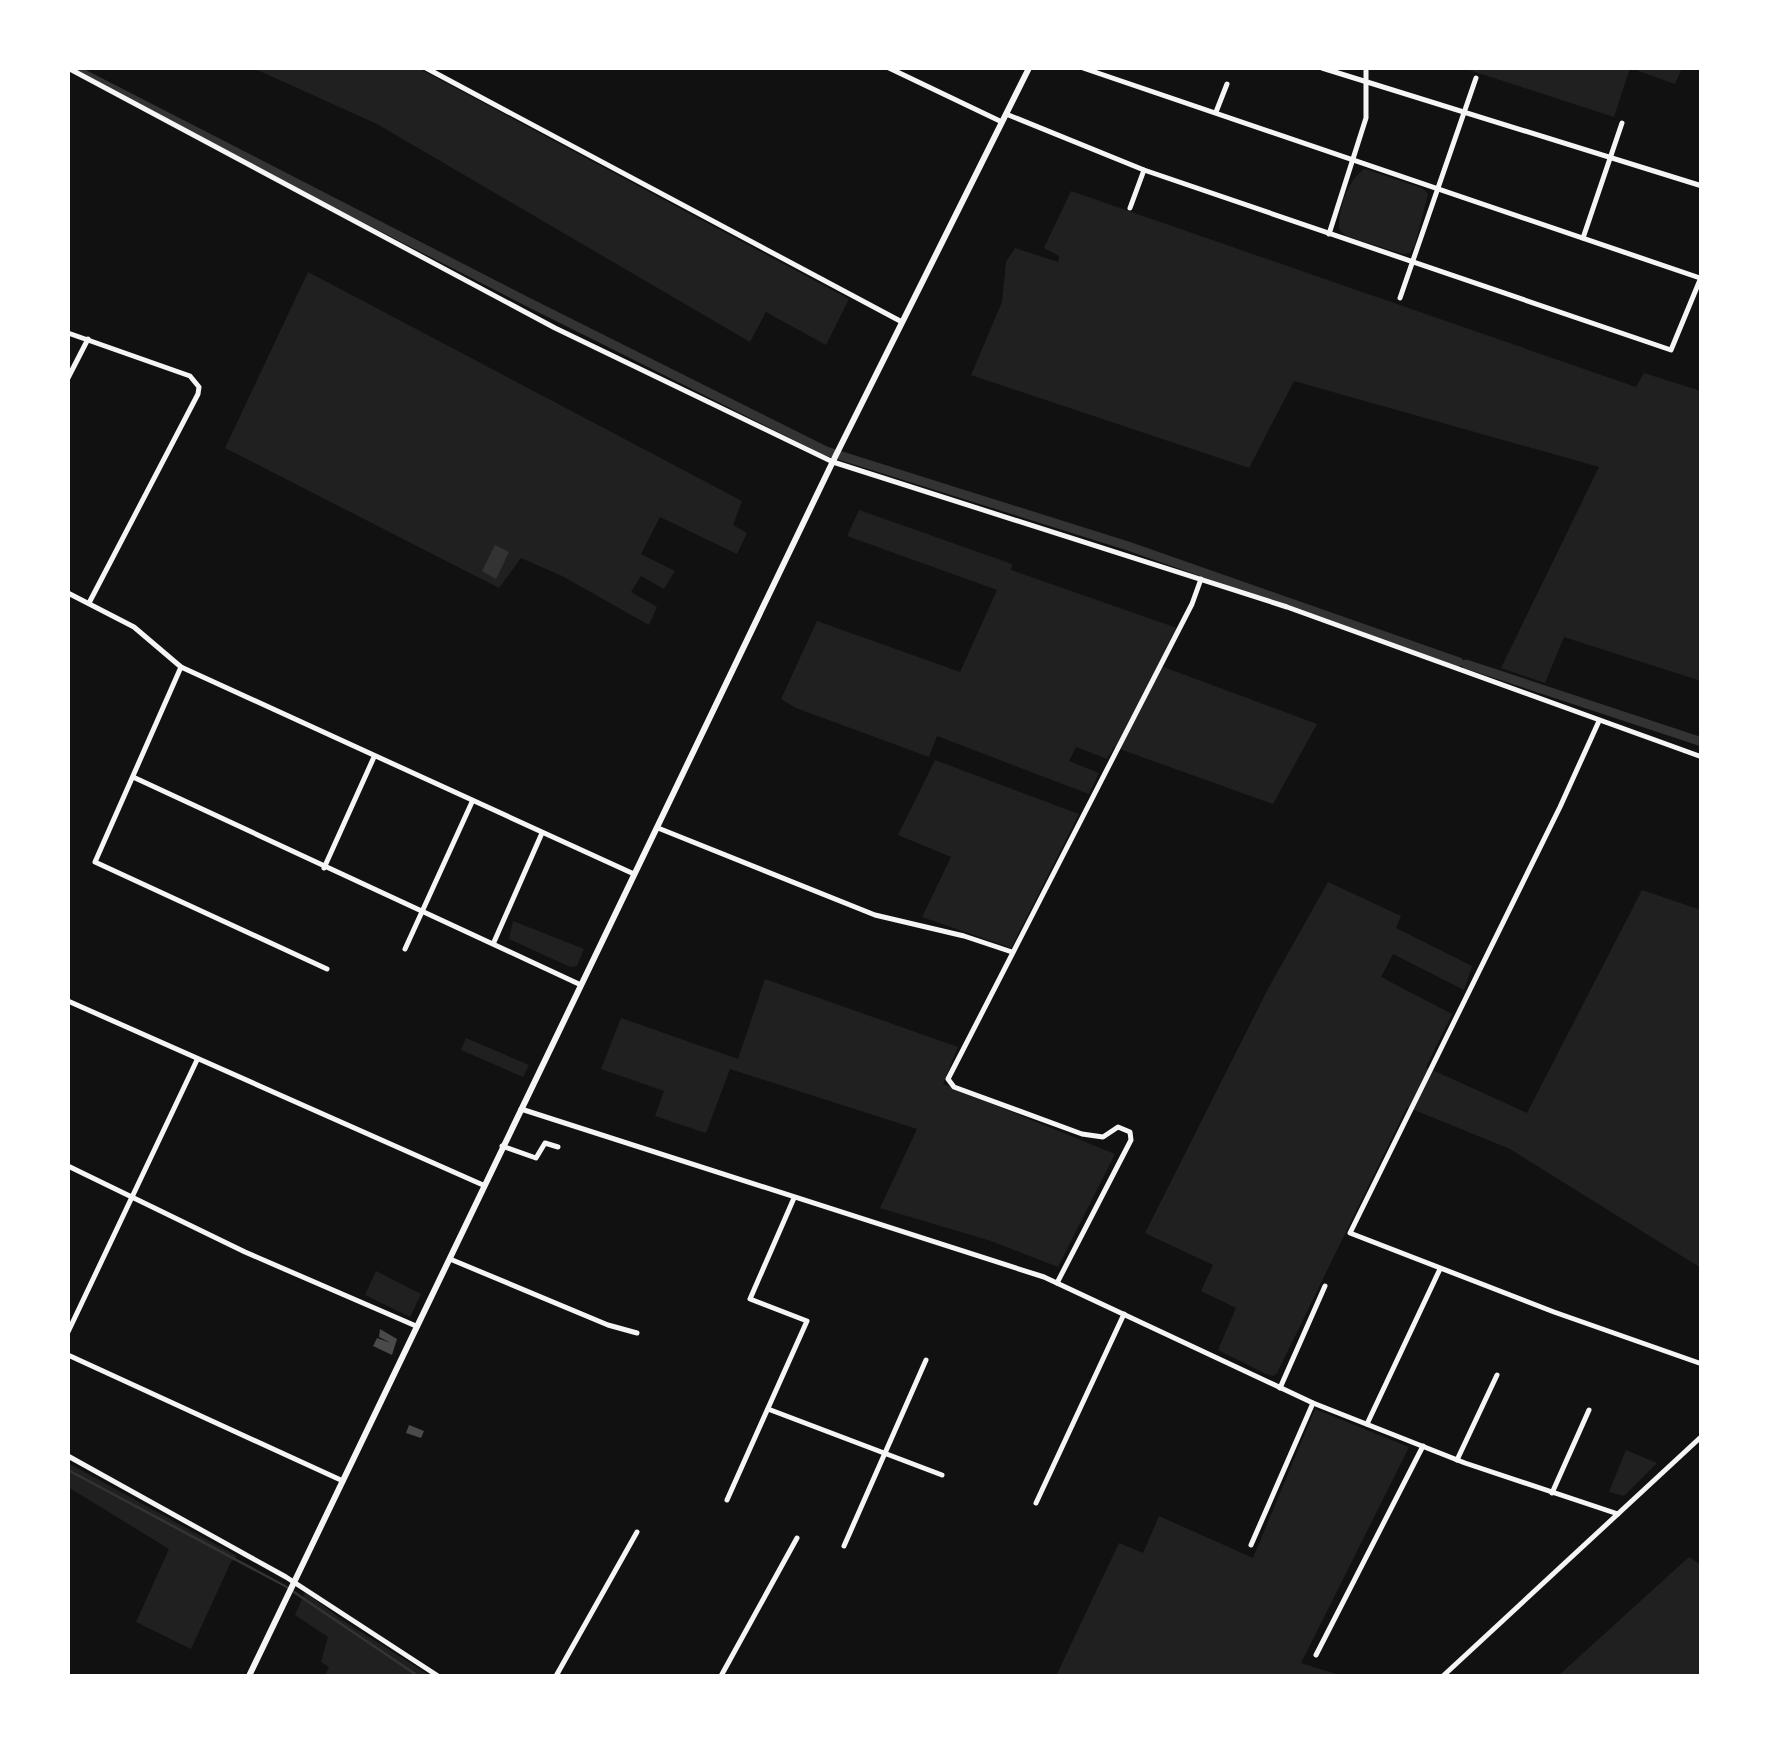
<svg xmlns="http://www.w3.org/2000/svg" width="1769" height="1744" font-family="'Work Sans',sans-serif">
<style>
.green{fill:#202020}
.water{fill:#333}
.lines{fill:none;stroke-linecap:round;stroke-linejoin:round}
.stream{stroke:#333;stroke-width:2.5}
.canal{stroke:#333;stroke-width:9}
.building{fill:#4a4a4a}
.minor{stroke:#f5f5f5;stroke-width:5}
.secondary{stroke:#f5f5f5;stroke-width:6}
</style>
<rect width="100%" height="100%" fill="#111"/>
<!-- green -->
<g class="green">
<path d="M253 68H418L849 299 826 345 766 312 750 342 377 124Z"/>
<path d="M1463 68H1682L1675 84 1630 68 1614 117Z"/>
<path d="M1365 169 1422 188 1428 194 1415 245 1410 253 1403 254 1346 236 1339 229C1338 210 1348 178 1365 169Z"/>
<path d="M1071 191 1636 387 1644 373 1701 391V681L1564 637 1545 683 1501 668 1599 467 1294 381 1249 468 971 375 1002 302 1006 262 1015 248 1058 262 1059 256 1044 248Z"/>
<path d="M308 272 742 501 733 525 747 533 737 554 660 517 641 554 675 571 664 589 641 576 631 592 657 607 649 625 562 576 521 558 499 588 225 448Z"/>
<path d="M859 510 1012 564 1011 570 1177 628 1158 665 1317 724 1273 804 1114 747 1107 759 1076 747 1069 761 1099 773 1089 794 937 736 929 757 796 708 781 699 817 621 960 672 997 590 847 536Z"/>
<path d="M935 760 1079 814 1011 948 922 917 951 857 898 835Z"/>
<path d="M1328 882 1401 916 1396 928 1472 966 1464 990 1393 954 1381 977 1452 1014 1426 1067 1527 1113 1642 890 1701 910V1268L1510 1149 1407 1107 1277 1373 1273 1376 1266 1374 1218 1350 1236 1308 1201 1291 1213 1265 1145 1233 1269 987Z"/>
<path d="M513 921 584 949 577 966 570 967 509 939Z"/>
<path d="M765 979 958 1047 943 1084 1115 1154 1058 1267 991 1241 880 1208 917 1129 730 1069 706 1133 655 1116 664 1091 601 1069 621 1018 738 1059Z"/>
<path d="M466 1038 529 1065 523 1077 461 1050Z"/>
<path d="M376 1271 421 1294 410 1317 365 1295Z"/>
<path d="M1315 1409 1409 1447 1301 1663 1342 1676H1056L1119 1543 1143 1553 1159 1516 1253 1558Z"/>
<path d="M1626 1450 1657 1463 1624 1496 1609 1492Z"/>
<path d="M68 1463 237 1556 231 1562 191 1649 136 1622 169 1549 68 1487Z"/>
<path d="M1689 1557 1701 1565V1676H1558Z"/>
<path d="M305 1592 342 1620 431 1676H325L329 1667 321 1662 328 1637 295 1615Z"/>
</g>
<!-- water -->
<path class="water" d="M495 545 509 552 496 579 482 571Z"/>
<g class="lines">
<!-- stream -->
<path class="stream" d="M68 1470 285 1586 418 1676"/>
<!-- canal -->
<g class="canal">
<path d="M74 69 526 301 826 451 1128 546 1459 662"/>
<path d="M1466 664 1702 742"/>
</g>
</g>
<!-- building -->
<g class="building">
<path d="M380 1329 397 1339 392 1355 373 1346 377 1338 391 1343 379 1337Z"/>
<path d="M409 1425 424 1431 421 1438 406 1433Z"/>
</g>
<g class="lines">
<!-- minor -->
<g class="minor">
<path d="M68 68 555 328 833 462 1287 607 1702 757"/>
<path d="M426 68 902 322"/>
<path d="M889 68 1002 122"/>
<path d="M1083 68 1700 278"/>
<path d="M1322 68 1702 186"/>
<path d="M1216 112 1227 84"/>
<path d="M1006 114 1144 170 1671 350 1702 275"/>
<path d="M1130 208 1144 170"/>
<path d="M1329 234 1366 118V68"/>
<path d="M1583 238 1622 123"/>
<path d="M1400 298 1476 78"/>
<path d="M68 333 190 376 199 387 198 394 89 603"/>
<path d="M68 378 88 339"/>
<path d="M68 593 134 627 181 667 634 874"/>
<path d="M181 667 95 862 327 969"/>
<path d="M1599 721 1560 807 1350 1233 1554 1312 1702 1364"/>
<path d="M133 777 581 985"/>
<path d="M658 828 875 915 964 936 1012 952"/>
<path d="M324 868 374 757"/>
<path d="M494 942 542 833"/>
<path d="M405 949 472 802"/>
<path d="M68 1001 483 1185"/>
<path d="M521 1109 1044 1277 1313 1403 1465 1463 1618 1514"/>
<path d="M502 1146 536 1158 545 1143 558 1147"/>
<path d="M68 1166 245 1252 416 1326"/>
<path d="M450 1259 608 1325 637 1333"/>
<path d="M1057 1283 1131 1140 1130 1132 1118 1127 1103 1137 1082 1134 954 1087 948 1079 1192 604 1201 579"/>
<path d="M68 1332 197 1060"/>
<path d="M68 1355 343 1481"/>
<path d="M1280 1388 1325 1286"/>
<path d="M768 1409 942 1475"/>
<path d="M1367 1424 1440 1269"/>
<path d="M68 1456 286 1577 438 1676"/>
<path d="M1457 1460 1497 1375"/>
<path d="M1552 1493 1589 1410"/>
<path d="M727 1500 807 1321 750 1299 794 1198"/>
<path d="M1036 1503 1124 1314"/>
<path d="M1251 1545 1313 1403"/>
<path d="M844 1546 926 1360"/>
<path d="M1316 1655 1423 1446"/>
<path d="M556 1676 637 1532"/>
<path d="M721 1676 797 1538"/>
<path d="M1443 1676 1702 1436"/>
</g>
<!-- secondary -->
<path class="secondary" d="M249 1676 836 455 1029 68"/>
</g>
<!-- border -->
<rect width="1769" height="1744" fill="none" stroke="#ffffff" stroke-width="140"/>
</svg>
